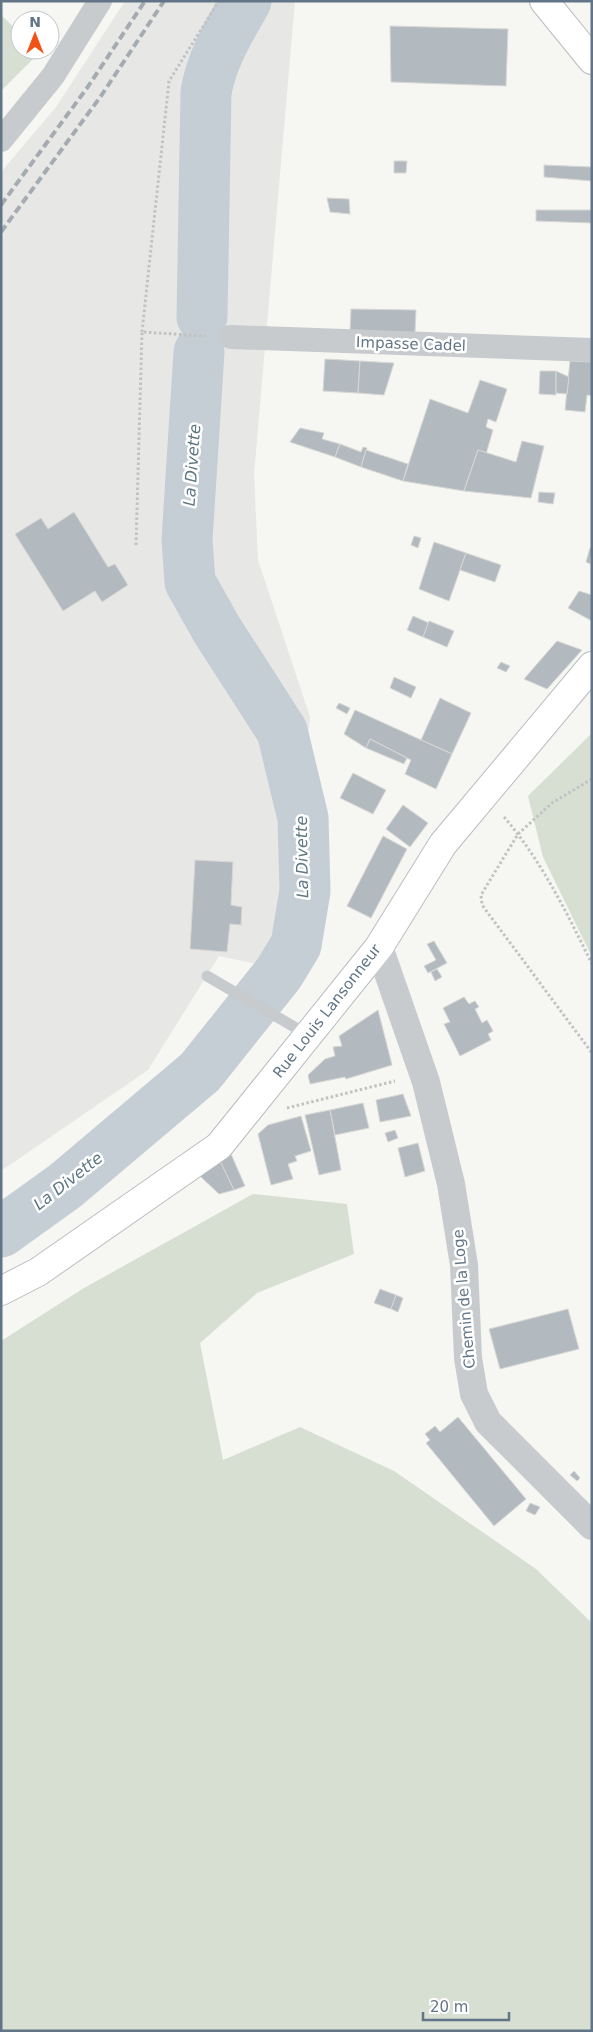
<svg xmlns="http://www.w3.org/2000/svg" width="593" height="2032" font-family="'DejaVu Sans',sans-serif">
<style>
.built{fill:#e7e8e6}
.green{fill:#d7dfd3}
.lines{fill:none;stroke-linecap:round;stroke-linejoin:round}
.river{stroke:#c5ced4;stroke-width:51}
.building{fill:#b3babf;stroke:#d7d8d5}
.secondary-casing{stroke:#b9bec3;stroke-width:30}
.path{stroke:#c0c2c4;stroke-width:3;stroke-dasharray:2.5 2.5;stroke-linecap:butt}
.service{stroke:#c8cbce;stroke-width:11}
.minor{stroke:#c8cbce;stroke-width:24}
.tertiary{stroke:#c8cbce;stroke-width:28}
.secondary{stroke:#fff;stroke-width:28}
.rail{stroke:#a5abb1;stroke-width:4;stroke-dasharray:8 4;stroke-linecap:butt}
.labels{text-anchor:middle;dominant-baseline:central;stroke-width:5;stroke-linejoin:round;paint-order:stroke}
.street-label{font-size:15px;fill:#627586;stroke:#fff}
.water-label{font-size:16px;font-style:italic;fill:#5e7783;stroke:#fff}
</style>
<rect width="100%" height="100%" fill="#f6f6f2"/>
<!-- built -->
<path class="built" d="M125 1H295L254 475 258 560 310 717 295 852 266 966 219 956 148 1070 1 1171V172L56 107Z"/>
<!-- green -->
<g class="green">
<path d="M1 15 20 33V50H38L40 52 1 91Z"/>
<path d="M592 733V957L543 857 528 796Z"/>
<path d="M253 1194 347 1204 354 1254 257 1293 200 1343 223 1460 300 1427 394 1471 536 1569 592 1623V2031H1V1341L84 1288Z"/>
</g>
<g class="lines">
<!-- river -->
<g class="river">
<path d="M202 317 206 92C212 58 229 31 246 1"/>
<path d="M1 1232 65 1186 200 1072 279 973 296 945 305 891 303 818 282 731 217 630 190 582 187 540 199 352"/>
</g>
</g>
<!-- building -->
<g class="building">
<path d="M390 26 508 29 506 86 391 82Z"/>
<path d="M394 161H407L406 173H394Z"/>
<path d="M544 165 592 167V181L544 177Z"/>
<path d="M327 198 349 199 350 214 330 212Z"/>
<path d="M536 210H592V223L536 221Z"/>
<path d="M351 309 416 310 415 333 350 331Z"/>
<path d="M325 359 360 361 358 393 323 391Z"/>
<path d="M360 361 394 363 384 395 358 393Z"/>
<path d="M570 361 592 362V396L587 395 585 412 565 410Z"/>
<path d="M540 371H556V395L539 394Z"/>
<path d="M556 371 569 377 567 394 556 393Z"/>
<path d="M480 380 507 389 496 422 488 419 486 427 493 430 486 454 478 450 464 491 403 481 430 399 468 413Z"/>
<path d="M300 428 324 433 322 439 340 444 335 457 290 442Z"/>
<path d="M522 441 544 446 531 498 464 491 478 450 516 462Z"/>
<path d="M340 444 361 452 363 447 367 448 361 467 335 457Z"/>
<path d="M366 450 408 464 403 481 361 467Z"/>
<path d="M539 492 555 493 553 504 538 502Z"/>
<path d="M74 512 108 567 115 564 128 585 102 602 95 591 63 611 15 534 41 518 48 529Z"/>
<path d="M414 536 421 538 418 548 411 545Z"/>
<path d="M434 542 466 553 449 601 419 589Z"/>
<path d="M590 548 592 549 590 564 586 562Z"/>
<path d="M466 553 501 565 495 582 460 570Z"/>
<path d="M579 591 592 595V621L568 608Z"/>
<path d="M413 616 429 623 423 637 407 630Z"/>
<path d="M429 621 454 631 447 647 423 637Z"/>
<path d="M557 641 582 650 547 689 524 679Z"/>
<path d="M501 662 510 666 506 672 497 668Z"/>
<path d="M394 677 416 687 411 698 390 688Z"/>
<path d="M440 698 471 713 452 754 421 740Z"/>
<path d="M339 703 350 708 347 714 336 708Z"/>
<path d="M355 710 452 754 436 789 405 774 411 760 370 739 366 748 344 734Z"/>
<path d="M370 739 407 758 404 764 366 748Z"/>
<path d="M353 773 386 790 373 814 340 798Z"/>
<path d="M403 805 428 823 410 847 386 829Z"/>
<path d="M383 836 407 849 371 918 347 906Z"/>
<path d="M195 860 233 862 231 905 242 907 241 925 230 924 227 952 190 949Z"/>
<path d="M434 941 447 963 428 973 424 966 436 960 427 944Z"/>
<path d="M437 969 442 977 435 981 431 972Z"/>
<path d="M464 997 469 1004 475 1001 479 1007 475 1009 482 1023 487 1020 493 1031 488 1034 491 1040 460 1056 444 1024 450 1022 443 1008Z"/>
<path d="M378 1010 392 1065 346 1079 345 1077 310 1084 308 1075 325 1059 335 1056 333 1047 342 1046 339 1036Z"/>
<path d="M403 1094 411 1116 380 1122 376 1100Z"/>
<path d="M363 1103 369 1128 335 1135 330 1110Z"/>
<path d="M330 1110 341 1170 319 1175 305 1115Z"/>
<path d="M301 1116 311 1151 295 1156 297 1161 288 1164 293 1179 271 1185 258 1134 268 1125Z"/>
<path d="M395 1130 398 1138 388 1142 385 1133Z"/>
<path d="M418 1143 425 1171 405 1177 398 1148Z"/>
<path d="M231 1154 245 1186 234 1190 220 1161Z"/>
<path d="M220 1161 234 1190 219 1194 200 1176Z"/>
<path d="M380 1289 396 1295 391 1309 374 1303Z"/>
<path d="M396 1295 403 1298 398 1312 391 1309Z"/>
<path d="M568 1309 579 1349 500 1369 489 1329Z"/>
<path d="M458 1417 526 1499 494 1526 426 1443 430 1440 425 1434 435 1426 440 1432Z"/>
<path d="M574 1471 580 1478 577 1481 570 1475Z"/>
<path d="M530 1503 540 1507 535 1515 526 1511Z"/>
</g>
<g class="lines">
<!-- secondary casing -->
<g class="secondary-casing">
<g id="secondary">
<path d="M544 1 592 60"/>
<path d="M1 1291 38 1272 219 1146 379 947 443 844 592 666"/>
</g>
</g>
<!-- path -->
<g class="path">
<path d="M142 332 169 81 219 1"/>
<path d="M136 545 142 332 205 336"/>
<path d="M592 779 552 803 518 834 481 895 482 905 592 1053"/>
<path d="M504 817C541 860 567 913 592 964"/>
<path d="M287 1108 395 1081"/>
</g>
<!-- service -->
<path class="service" d="M207 976 308 1035"/>
<!-- minor -->
<g class="minor">
<path d="M1 140 53 76 100 1"/>
<path d="M231 337 592 350"/>
</g>
<!-- tertiary -->
<path class="tertiary" d="M379 947 426 1082 451 1184 464 1265 468 1358 474 1394 488 1422 592 1526"/>
<!-- secondary -->
<use href="#secondary" class="secondary"/>
<!-- rail -->
<g class="rail">
<path d="M1 205 87 88 145 1"/>
<path d="M1 232 101 96 164 1"/>
</g>
</g>
<g class="labels">
<!-- street labels -->
<g class="street-label">
<text transform="translate(411 344) rotate(2)">Impasse Cadel</text>
<text transform="translate(327 1011) rotate(-52)">Rue Louis Lansonneur</text>
<text transform="translate(464 1299) rotate(-95)">Chemin de la Loge</text>
</g>
<!-- water labels -->
<g class="water-label">
<text transform="translate(192 465) rotate(-86)">La Divette</text>
<text transform="translate(302 857) rotate(-91)">La Divette</text>
<text transform="translate(68 1181) rotate(-38)">La Divette</text>
</g>
</g>
<!-- border -->
<rect width="593" height="2032" fill="none" stroke="#627586" stroke-width="5"/>
<!-- north arrow -->
<g transform="translate(35 35)"><circle r="24" fill="#ffffff" stroke="#c0c8cf"/>
<path d="M0-4L9 19L0 12L-9 19Z" fill="#f35216"/>
<text y="-8" font-size="14" font-weight="bold" text-anchor="middle" fill="#627586">N</text>
</g>
<!-- scale -->
<path d="M423 2012v8h86v-8" fill="none" stroke="#627586" stroke-width="2.5"/>
<text x="430" y="2012" font-size="15" fill="#627586" stroke="#ffffff" stroke-width="4" paint-order="stroke">20 m</text>
</svg>
